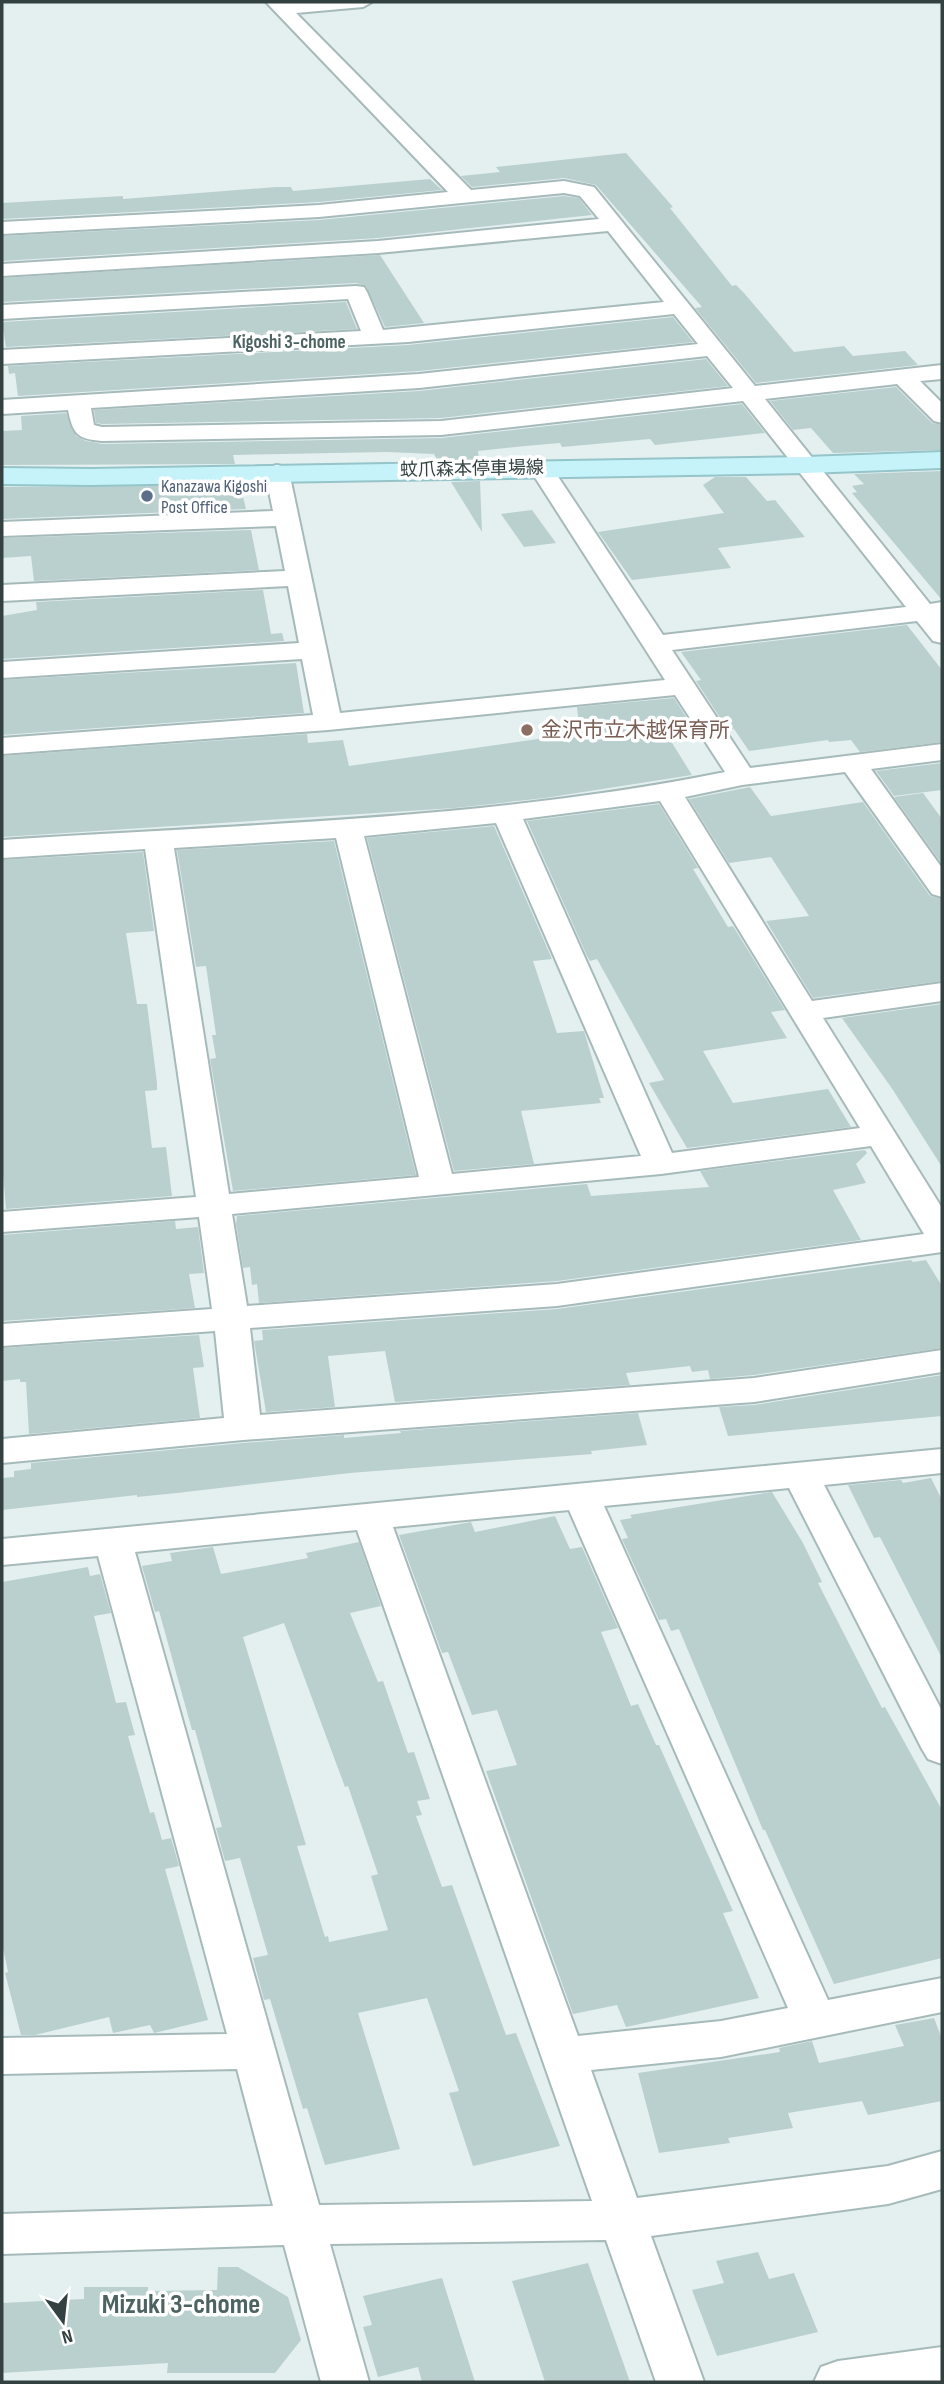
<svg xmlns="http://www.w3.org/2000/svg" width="944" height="2384" font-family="'Sofia Sans Condensed','Noto Sans JP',sans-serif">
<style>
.building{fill:#bad0cf;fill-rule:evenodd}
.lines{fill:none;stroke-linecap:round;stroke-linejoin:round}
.minor-casing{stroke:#a7baba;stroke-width:4}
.secondary-casing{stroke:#95c4c9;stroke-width:4}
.minor{fill:#fff;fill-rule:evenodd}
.secondary{fill:#c5f3f9;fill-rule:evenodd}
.service-dot{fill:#5c6f8a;stroke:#fff;stroke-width:2.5}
.education-dot{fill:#8d6e63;stroke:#fff;stroke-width:2.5}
.labels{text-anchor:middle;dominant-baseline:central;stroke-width:7;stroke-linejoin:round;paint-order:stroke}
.far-street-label{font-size:18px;fill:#344141;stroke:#fff}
.far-service-label{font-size:18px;fill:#4e5e75;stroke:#fff;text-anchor:start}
.far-neighbourhood-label{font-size:19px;font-weight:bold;fill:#4c6362;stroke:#fff}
.education-label{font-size:21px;fill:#785e54;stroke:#fff;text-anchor:start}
.near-neighbourhood-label{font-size:28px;font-weight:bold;fill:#4c6362;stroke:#fff}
</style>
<rect width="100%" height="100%" fill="#e4eff0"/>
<!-- building -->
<g class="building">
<path d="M626 153 673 207 670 208 732 286 736 285 744 293 794 352 844 346 853 356 905 351 918 365 756 383 695 308 702 307 596 185 564 178 472 187 461 176 500 172 496 167Z"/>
<path d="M430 179 442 190 319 202 2 219V203L123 196V199L276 187H291L293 191Z"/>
<path d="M564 196 579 198 592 215 378 238 2 261V236L319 220Z"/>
<path d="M380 255 424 323 385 327 366 286 356 283 2 302V278Z"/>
<path d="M346 302 357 329 6 347 2 322Z"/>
<path d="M673 317 693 342 419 371 18 396 15 373 9 374 8 366 408 345Z"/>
<path d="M706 359 728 386 441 418 102 424 96 423 94 410 419 391Z"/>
<path d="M896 387 932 423 942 425V450L833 453 811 428 793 430 770 401Z"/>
<path d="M742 404 765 433 655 445 650 439 562 447 560 443 525 446 478 451 479 460 438 461 434 454 387 452 233 455 235 464 2 465V431L22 430 21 416 66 413 76 436 86 441 102 444 441 438Z"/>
<path d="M942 471V600L852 493 857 492 852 486 864 484 854 474Z"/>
<path d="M715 477H746L767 501 775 500 805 537 718 548 731 568 632 580 598 532 724 513 703 485Z"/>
<path d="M480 481 482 532 451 482Z"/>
<path d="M240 485 246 509 2 519V487Z"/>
<path d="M532 510 556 543 524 547 501 514Z"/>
<path d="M251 530 259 570 34 581 31 556 2 558V538Z"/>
<path d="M263 590 271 634 282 633 284 641 2 659V616L37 610 36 602Z"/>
<path d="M907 625 942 670V742L860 752 851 740 829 742 828 740 749 751 734 729 728 730 696 681 701 680 681 652Z"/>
<path d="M296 663 304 713 2 735V680Z"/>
<path d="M674 698 697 734 669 738 692 775 545 798 455 808 2 837V756L307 734 308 743 343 740 349 766 580 733 577 707Z"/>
<path d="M942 763V790L894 796 876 771Z"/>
<path d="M750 787 771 816 863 802 930 896 942 899V981L813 998 766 921 809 916 771 857 729 863 689 799Z"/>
<path d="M923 793 942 819V864L894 797Z"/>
<path d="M659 804 698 868 693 869 728 927 733 926 785 1010 771 1012 787 1038 703 1051 733 1103 828 1089 851 1127 687 1148 649 1083 664 1080 597 959 590 961 587 956 527 821Z"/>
<path d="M494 826 552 959 533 961 557 1033 584 1031 604 1098H599L601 1103 521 1111 534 1164 454 1171 367 838Z"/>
<path d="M334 841 416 1175 233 1191 210 1059 216 1058 212 1035H216L206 966 196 967 177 850Z"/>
<path d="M143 852 154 931 126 933 137 1004H147L157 1083V1090L145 1091 152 1148 166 1147 172 1196 6 1209 2 1160V860Z"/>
<path d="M942 1004V1167L893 1090 842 1018Z"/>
<path d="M865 1150 867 1153 856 1164 866 1183 833 1190 861 1240 557 1281 259 1303 257 1284 252 1285 250 1267 243 1268 236 1224 237 1216 587 1184 591 1196 709 1187 700 1171Z"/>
<path d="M175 1221 176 1229 198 1227 204 1273 189 1274 195 1308 2 1321V1235Z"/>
<path d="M911 1260 913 1262 926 1260 942 1286V1348L754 1375 710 1379 708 1370 692 1372 690 1366 626 1373 630 1385 395 1402 385 1351 328 1356 335 1407 266 1412 254 1341 263 1340 262 1330 557 1309Z"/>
<path d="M199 1335 204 1367 193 1368 200 1418 29 1434 26 1382H20V1379L2 1381V1348Z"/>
<path d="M942 1375V1416L728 1436 719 1407 754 1405Z"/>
<path d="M638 1413 647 1445 591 1451 592 1454 350 1473 177 1493 137 1497V1495L2 1510V1478L14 1477V1471L31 1469V1463L243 1443 344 1435V1438L401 1433 400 1431Z"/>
<path d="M931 1478 942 1500V1658L880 1537 874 1538 848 1485 901 1480 903 1483Z"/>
<path d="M772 1492 803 1543 822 1582 818 1583 882 1708 885 1707 942 1810V1958L834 1984 765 1830H763L679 1629 671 1631 666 1619 659 1620 622 1539 628 1538 620 1520 632 1518 630 1515Z"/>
<path d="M555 1516 570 1549 582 1547 618 1628 601 1632 631 1706 638 1704 656 1745H659L733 1911 723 1913 759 1998 626 2027 617 2005 573 2014 486 1771 517 1765 497 1710 472 1715 448 1652 442 1653 399 1535 471 1522 475 1532Z"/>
<path d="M359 1542 381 1606 350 1613 378 1682 383 1681 408 1753 414 1752 430 1799 417 1801 422 1815 416 1816 442 1887 452 1885 506 2035 516 2033 560 2146 473 2166 449 2093 459 2091 427 1998 358 2013 400 2149 325 2165 307 2108 303 2109 270 1999 264 2000 253 1958 268 1955 240 1858 225 1861 216 1828 222 1827 195 1730H192L159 1611 155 1612 142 1566 172 1561 170 1553 213 1547 221 1574 308 1558 306 1553ZM284 1623 345 1787 348 1786 378 1874 371 1876 388 1930 329 1942 328 1936 325 1937 297 1846 306 1845 243 1637Z"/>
<path d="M88 1567 90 1576 100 1574 111 1613 94 1616 116 1703 126 1702 135 1735 128 1736 150 1813 154 1812 162 1840 171 1838 179 1866 165 1869 208 2020 154 2033 150 2025 113 2033 109 2017 35 2035H21L5 1973 8 1972 2 1943V1582Z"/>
<path d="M934 2018 942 2039V2101L868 2115 862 2101 788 2113 793 2128 728 2138 730 2143 659 2153 638 2073 780 2052 779 2048 812 2041 819 2063 904 2046 895 2025Z"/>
<path d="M758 2252 769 2279 794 2273 818 2332 717 2356 692 2290 724 2283 716 2261Z"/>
<path d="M588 2263 630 2382H545L512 2281Z"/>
<path d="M218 2267H238L288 2297 301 2340 275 2373H167L168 2363 2 2373V2303L84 2299V2287H148V2291L217 2290Z"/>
<path d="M442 2278 475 2382H422L418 2367 378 2377 363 2327 372 2325 363 2296Z"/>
</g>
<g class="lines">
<!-- minor casing -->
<g class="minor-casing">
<g id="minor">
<path d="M266 2H372L363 7 296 13 471 190 564 181 594 187 755 386 942 365V379L920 381 942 403V423L934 421 897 384 765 399 930 604 942 602V643L933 641 917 621 672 650 750 768 942 744V760L871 769 942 868V897L932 894 845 772 742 785 685 797 812 1001 942 983V1001L823 1018 942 1208V1252L557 1306 250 1328 260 1415 754 1378 942 1350V1372L754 1402 243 1440 2 1463V1439L224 1418 215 1331 2 1346V1324L212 1309 199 1217 2 1232V1212L196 1197 145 849 2 858V840C243 824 487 820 725 772L675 695 328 730 2 754V738L313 715 302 659 2 678V662L299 643 288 586 2 601V585L285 571 276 526 2 536V522L273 511 265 472 269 467 277 465 285 467 289 472 340 713 665 680 529 468 533 463 541 461 549 463 663 635 906 607 743 401 441 435 102 441C77 439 73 434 68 410L2 414V400L419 374 698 344 674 314 408 342 2 364V350L361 331 348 299 2 319V305L356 286 364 287 367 292 383 330 664 302 608 231 378 253 2 276V264L378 241 599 219 580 196 564 193 319 217 2 234V222L319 205 448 192ZM707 356 733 388 441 421 102 427 94 425 91 408 419 388ZM660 801 860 1128 672 1153 523 819ZM496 823 641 1156 452 1174 364 836ZM336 838 419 1177 229 1194 174 848ZM871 1146 924 1234 557 1284 247 1306 232 1214 661 1174Z"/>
<path d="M942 1449V1473L824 1485 942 1711V1764L928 1759 922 1749 789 1488 604 1506 828 2000 942 1978V2012L721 2057 591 2070 637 2198 888 2166 942 2151V2189L888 2204 651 2236 704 2382H656L606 2240 330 2244 369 2382H321L284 2245 2 2254V2214L273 2206 237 2069 2 2074V2038L227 2034 98 1556 2 1565V1539ZM569 1510 788 2008 721 2021 578 2036 393 1527ZM357 1530 592 2201 319 2205 135 1552Z"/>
<path d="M942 2347V2382H814L821 2367 838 2361Z"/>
</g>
</g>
<!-- secondary casing -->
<g class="secondary-casing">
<path id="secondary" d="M942 452V468L806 473 91 485 2 484V468L91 469 806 457Z"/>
</g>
<!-- minor -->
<use href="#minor" class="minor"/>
<!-- secondary -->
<use href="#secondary" class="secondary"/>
</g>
<!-- markers -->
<circle class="service-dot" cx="147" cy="496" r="7"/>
<circle class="education-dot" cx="527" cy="730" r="7"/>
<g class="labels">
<!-- far-street labels -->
<g class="far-street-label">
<text transform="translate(472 469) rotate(-1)">蚊爪森本停車場線</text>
</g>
<!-- far-service labels -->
<g class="far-service-label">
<text x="161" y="486">Kanazawa Kigoshi<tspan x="161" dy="21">Post Office</tspan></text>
</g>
<!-- far-neighbourhood labels -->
<g class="far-neighbourhood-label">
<text x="289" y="342">Kigoshi 3-chome</text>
</g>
<!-- education labels -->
<g class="education-label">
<text x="541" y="730">金沢市立木越保育所</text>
</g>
<!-- near-neighbourhood labels -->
<g class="near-neighbourhood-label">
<text x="181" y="2304">Mizuki 3-chome</text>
</g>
</g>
<!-- border -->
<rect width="944" height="2384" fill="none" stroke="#344141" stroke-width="7"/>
<!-- north arrow -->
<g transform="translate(63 2321) rotate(165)" stroke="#ffffff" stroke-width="5" paint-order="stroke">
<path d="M0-5L12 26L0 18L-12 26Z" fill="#344141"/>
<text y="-10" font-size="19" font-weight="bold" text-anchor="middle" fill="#344141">N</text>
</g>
</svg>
